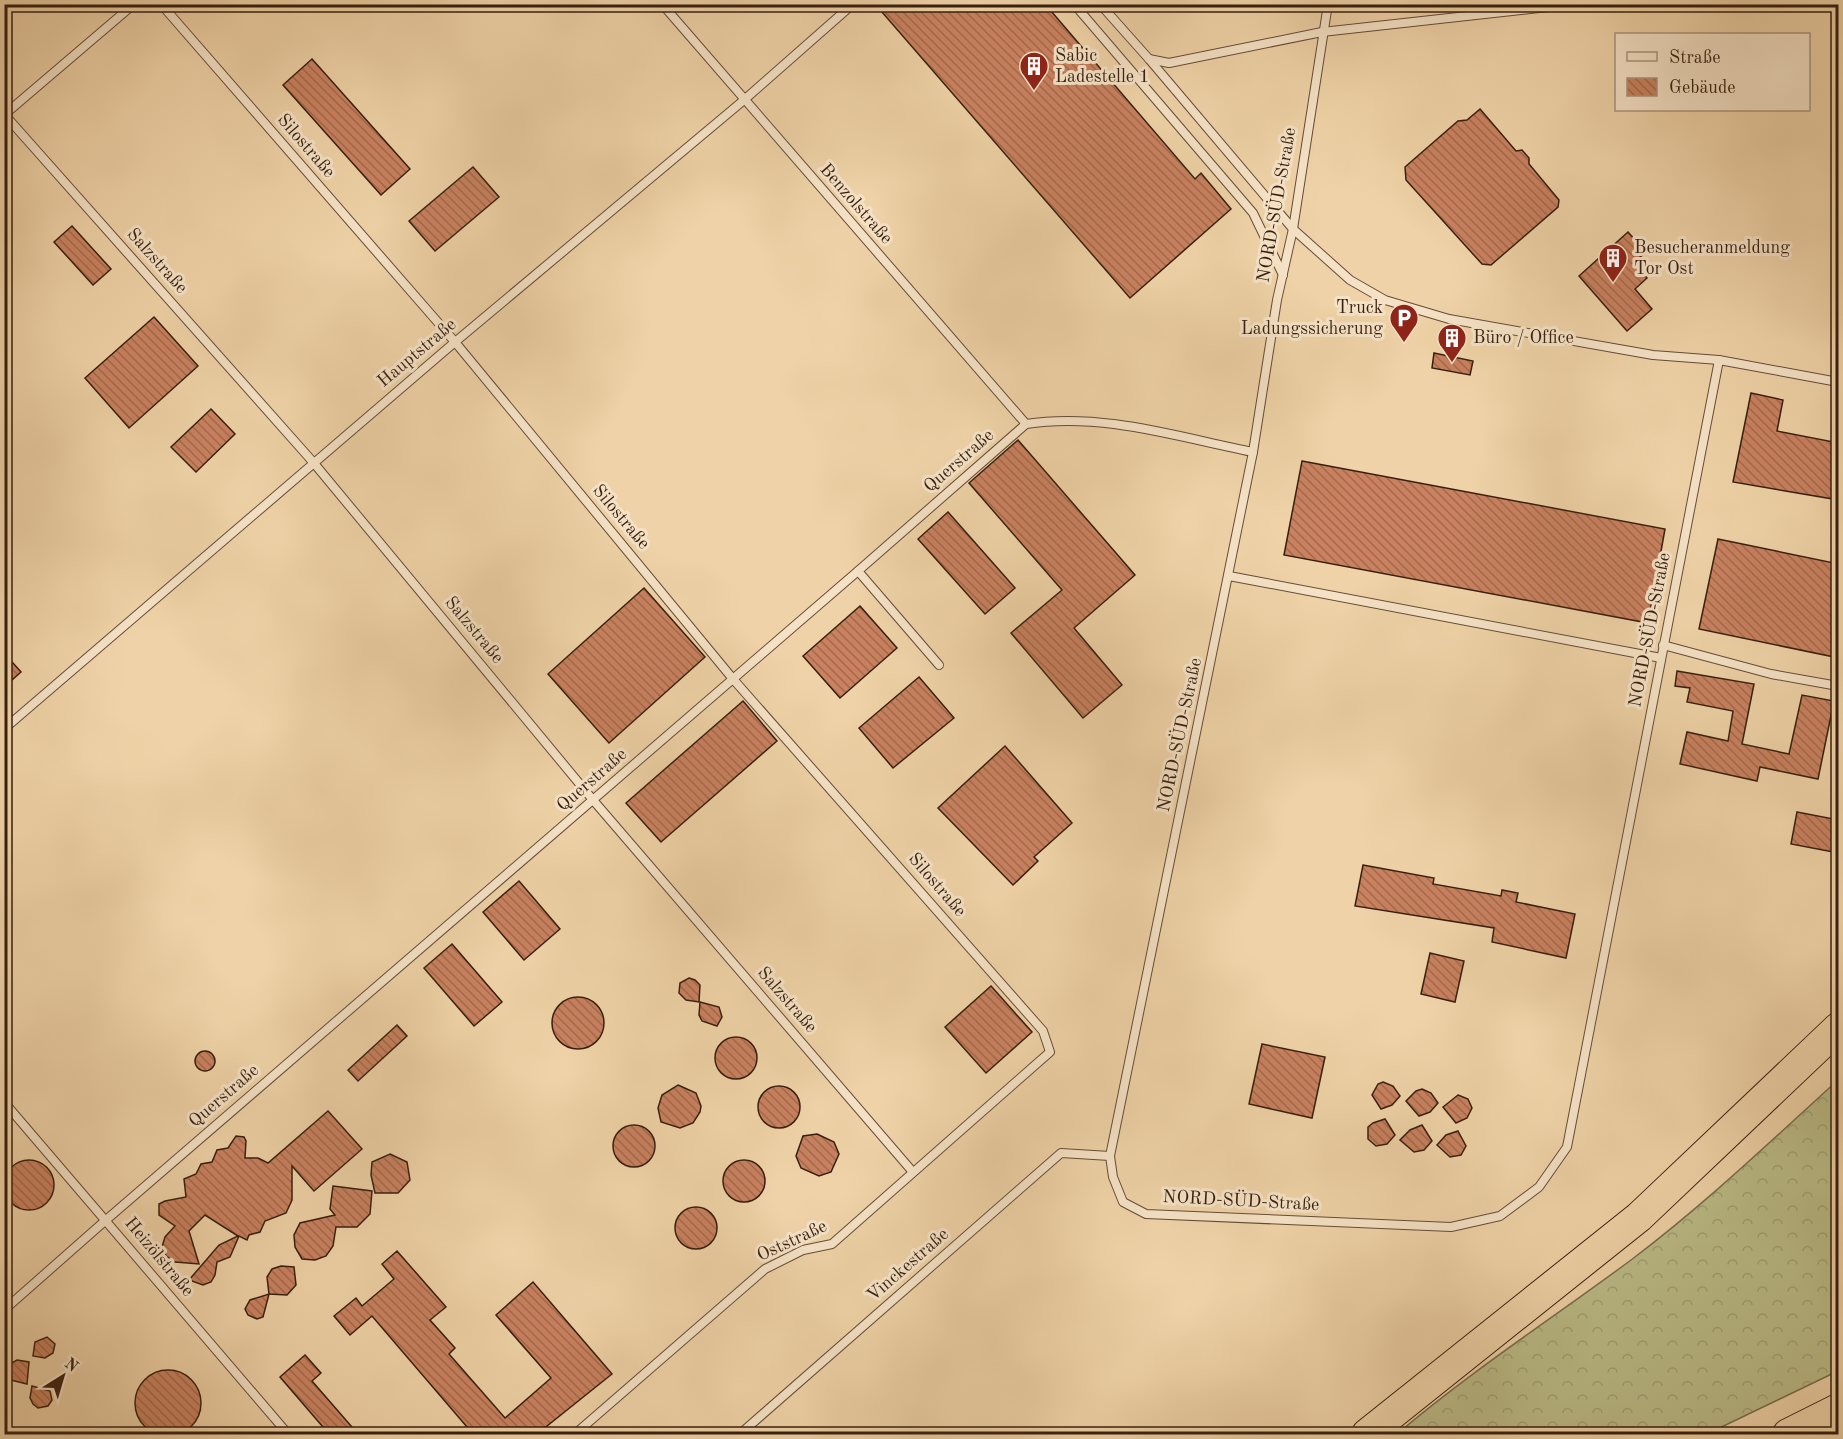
<svg xmlns="http://www.w3.org/2000/svg" width="1843" height="1439" font-family="'Old Standard TT',serif">
<style>
.forest{fill:url(#forest-crowns);stroke:#786d4c;stroke-width:1.5}
.building{fill:url(#building-back-hatch);stroke:#371f10;stroke-width:1.5}
.lines{fill:none;stroke-linecap:round;stroke-linejoin:round}
.service-casing{stroke:#654c36;stroke-width:10}
.tertiary-casing{stroke:#654c36;stroke-width:22}
.motorway-casing{stroke:#371f10;stroke-width:32}
.service{stroke:#f5e2c6;stroke-width:8}
.tertiary{stroke:#f5e2c6;stroke-width:20}
.motorway{stroke:#efd2a7;stroke-width:30}
.labels{text-anchor:middle;dominant-baseline:central;stroke-width:6;stroke-linejoin:round;paint-order:stroke}
.poi-label{font-size:18px;fill:#371f10;stroke:#f5e2c6;text-anchor:start}
.street-label{font-size:18px;fill:#371f10;stroke:#f5e2c6}
</style>
<defs>
<pattern id="forest-crowns" width="20" height="18" patternUnits="userSpaceOnUse" patternTransform="scale(1.5)"><rect width="20" height="18" fill="#babb87"/><path d="M2 6a3 3 0 1 1 6 0M12 15a3 3 0 1 1 6 0" fill="none" stroke="#a0a074"/></pattern>
<pattern id="building-back-hatch" width="6" height="6" patternUnits="userSpaceOnUse" patternTransform="scale(1.5)"><rect width="6" height="6" fill="#c9815f"/><path d="M-1 5l2 2M0 0l6 6M5-1l2 2" fill="none" stroke="#a4694d"/></pattern>
</defs>
<rect width="100%" height="100%" fill="#efd2a7"/>
<filter id="stains"><feTurbulence type="fractalNoise" baseFrequency=".00333" numOctaves="4"/><feColorMatrix values="0 0 0 0 .2 0 0 0 0 .09 0 0 0 0 .02 0 0 0 .5 -.17"/></filter>
<radialGradient id="worn" r=".72"><stop offset=".6" stop-color="#630" stop-opacity="0"/><stop offset="1" stop-color="#630" stop-opacity=".3"/></radialGradient>
<!-- forest -->
<path class="forest" d="M1838 1080V1371L1707 1434H1397C1471 1371 1553 1318 1631 1260 1704 1205 1771 1141 1838 1080Z"/>
<!-- building -->
<g class="building">
<path d="M875 4H1045L1195 179 1201 173 1231 209 1130 298Z"/>
<path d="M312 59 410 169 381 195 283 85Z"/>
<path d="M1480 109 1516 151 1522 150 1529 158V164L1559 200 1558 207 1491 265 1482 264 1406 180 1405 167 1458 121 1467 120Z"/>
<path d="M473 167 499 197 435 251 409 221Z"/>
<path d="M72 226 111 269 93 285 54 242Z"/>
<path d="M1628 232 1646 252 1633 263 1647 278 1635 289 1652 309 1627 331 1579 276Z"/>
<path d="M154 317 198 366 129 428 85 378Z"/>
<path d="M1434 353 1473 361 1470 375 1432 368Z"/>
<path d="M1751 393 1783 400 1777 431 1839 443V500L1733 482Z"/>
<path d="M211 409 235 434 196 472 171 447Z"/>
<path d="M1018 440 1135 575 1074 628 1122 685 1083 718 1011 633 1062 590 969 483Z"/>
<path d="M1302 461 1665 529 1648 623 1284 555Z"/>
<path d="M948 512 1015 588 985 614 918 539Z"/>
<path d="M1718 539 1839 564V658L1699 629Z"/>
<path d="M644 588 705 657 609 743 548 674Z"/>
<path d="M860 606 897 648 840 698 803 656Z"/>
<path d="M4 653 21 672 4 687Z"/>
<path d="M1677 671 1754 684 1742 744 1789 754 1802 695 1834 701 1818 779 1760 767 1757 781 1680 764 1687 732 1728 741 1733 711 1687 702 1690 688 1675 686Z"/>
<path d="M919 677 954 718 893 768 859 728Z"/>
<path d="M743 701 777 741 661 842 626 803Z"/>
<path d="M1005 746 1072 823 1034 857 1038 861 1013 885 938 808Z"/>
<path d="M1797 812 1839 820V853L1791 844Z"/>
<path d="M1363 865 1434 878 1433 884 1501 896 1502 890 1518 893 1516 902 1575 914 1566 958 1492 942 1494 928 1355 906Z"/>
<path d="M519 881 560 929 524 960 483 912Z"/>
<path d="M452 944 502 1002 474 1026 424 968Z"/>
<path d="M1430 953 1464 961 1455 1002 1421 994Z"/>
<path d="M689 978 695 980 700 985 699 1002 686 1000 679 993 680 983Z"/>
<path d="M991 986 1032 1032 986 1073 945 1027Z"/>
<circle cx="578" cy="1023" r="26"/>
<path d="M700 1002 719 1007 722 1017 717 1026 702 1021 699 1015Z"/>
<path d="M397 1025 407 1036 358 1081 348 1070Z"/>
<circle cx="736" cy="1058" r="21"/>
<path d="M1262 1044 1325 1057 1312 1118 1249 1104Z"/>
<circle cx="205" cy="1061" r="10"/>
<path d="M1383 1082 1393 1086 1400 1096 1392 1105 1381 1109 1372 1095 1378 1084Z"/>
<path d="M678 1085 696 1093 701 1106 700 1112 693 1123 680 1128 661 1122 658 1108 662 1095Z"/>
<circle cx="779" cy="1107" r="21"/>
<path d="M1422 1089 1431 1093 1438 1103 1430 1112 1419 1116 1406 1101 1416 1091Z"/>
<path d="M1458 1095 1468 1099 1472 1108 1467 1118 1456 1123 1443 1107Z"/>
<path d="M328 1111 362 1149 314 1191 292 1166V1200L286 1213 265 1221 260 1232 249 1235 247 1240 239 1236 230 1257 217 1262 215 1275 211 1282 203 1285 189 1280 219 1245 238 1236 205 1215 189 1231 199 1264 175 1262 166 1256 162 1247 165 1237 175 1226 159 1215V1204L165 1201 186 1197 184 1179 196 1174 201 1164 212 1162 217 1150 228 1148 236 1136 244 1137 246 1141 245 1158H258L268 1163Z"/>
<path d="M1385 1119 1395 1135 1387 1144 1376 1146 1368 1139V1127L1373 1123Z"/>
<circle cx="634" cy="1146" r="21"/>
<path d="M1422 1125 1432 1141 1424 1150 1414 1152 1400 1140 1410 1130Z"/>
<path d="M1458 1131 1466 1146 1461 1155 1450 1157 1437 1145 1446 1135Z"/>
<path d="M817 1134 834 1142 839 1154 831 1172 819 1176 801 1168 796 1156 803 1136Z"/>
<path d="M390 1154 407 1162 410 1180 398 1193H375L371 1175 372 1162Z"/>
<circle cx="744" cy="1181" r="21"/>
<circle cx="29" cy="1185" r="25"/>
<path d="M333 1186 372 1191 370 1214 357 1227H336L333 1246 326 1256 315 1260 302 1259 295 1247 294 1235 300 1223 335 1215 330 1209Z"/>
<circle cx="696" cy="1228" r="21"/>
<path d="M397 1251 446 1307 430 1320 455 1348 449 1354 505 1418 551 1378 496 1315 533 1282 612 1374 537 1434H473L372 1316 350 1335 334 1316 356 1298 362 1306 394 1279 382 1264Z"/>
<path d="M281 1266 294 1267 296 1285 287 1295 269 1294 267 1277 272 1269Z"/>
<path d="M269 1294 263 1317 257 1319 248 1315 245 1309 250 1300Z"/>
<path d="M47 1337 55 1344 53 1353 45 1358 33 1356 35 1342Z"/>
<path d="M305 1355 321 1373 312 1381 358 1434H329L280 1377Z"/>
<path d="M17 1360 29 1362 27 1384 11 1380 7 1375 8 1365Z"/>
<circle cx="168" cy="1403" r="33"/>
<path d="M32 1386 50 1391 52 1400 48 1406 38 1408 33 1404 30 1398Z"/>
</g>
<g class="lines">
<!-- service casing -->
<g class="service-casing">
<g id="service">
<path d="M161 4 455 342 733 679 1043 1031 1050 1052 832 1244 803 1250 765 1269 575 1434"/>
<path d="M662 4 1026 424"/>
<path d="M1074 4 1253 213 1283 275"/>
<path d="M1100 4 1149 59 1293 229 1350 280 1385 300 1449 319 1653 355 1719 360 1838 382"/>
<path d="M1328 4 1293 229 1277 300 1253 452 1110 1156 1113 1177 1123 1202 1146 1214 1451 1227 1500 1216 1539 1187 1567 1147 1719 360"/>
<path d="M1149 59 1169 63 1322 32 1575 4"/>
<path d="M4 114 313 462 593 800 912 1171"/>
<path d="M4 115 134 4"/>
<path d="M858 571 939 665"/>
<path d="M1229 576 1661 658"/>
<path d="M1663 645 1771 674 1838 686"/>
<path d="M4 729 455 342 744 100 853 4"/>
<path d="M4 1102 288 1434"/>
<path d="M4 1310 106 1220 858 571 1026 424C1101 412 1178 437 1253 452"/>
<path d="M740 1434 1061 1153 1110 1156"/>
</g>
</g>
<!-- tertiary casing -->
<g class="tertiary-casing">
<path id="tertiary" d="M1833 1434 1838 1427"/>
</g>
<!-- motorway casing -->
<g class="motorway-casing">
<g id="motorway">
<path d="M1367 1434 1639 1217 1838 1028"/>
<path d="M1788 1434 1838 1409"/>
</g>
</g>
<!-- service -->
<use href="#service" class="service"/>
<!-- tertiary -->
<use href="#tertiary" class="tertiary"/>
<!-- motorway -->
<use href="#motorway" class="motorway"/>
</g>
<!-- icons -->
<defs>
<g id="building-pin" transform="scale(1.5)"><path d="M0 17L-7.5 6A9.5 9.5 0 1 1 7.5 6Z" fill="#8f2418" stroke="#f5e2c6"/><path d="M-4-6H4V6H1V3H-1V6H-4ZM-2.5-4.3h1.7v1.8h-1.7ZM.8-4.3h1.7v1.8H.8ZM-2.5-1h1.7V.8h-1.7ZM.8-1h1.7V.8H.8Z" fill="#fff"/></g>
<g id="parking-pin" transform="scale(1.5)"><path d="M0 17L-7.5 6A9.5 9.5 0 1 1 7.5 6Z" fill="#8f2418" stroke="#f5e2c6"/><path d="M-3.5-5.5H1a3.5 3.5 0 0 1 0 7H-1V5.5H-3.5ZM-1-3.4V-.6H.8a1.4 1.4 0 0 0 0-2.8Z" fill="#fff"/></g>
</defs>
<g fill-rule="evenodd">
<use href="#building-pin" x="1034" y="66"/>
<use href="#building-pin" x="1613" y="258"/>
<use href="#parking-pin" x="1404" y="318"/>
<use href="#building-pin" x="1452" y="338"/>
</g>
<g class="labels">
<!-- poi labels -->
<g class="poi-label">
<text x="1055" y="56">Sabic<tspan x="1055" dy="21">Ladestelle 1</tspan></text>
<text x="1634" y="248">Besucheranmeldung<tspan x="1634" dy="21">Tor Ost</tspan></text>
<text x="1383" y="308" text-anchor="end">Truck<tspan x="1383" dy="21">Ladungssicherung</tspan></text>
<text x="1473" y="338">Büro / Office</text>
</g>
<!-- street labels -->
<g class="street-label">
<text transform="translate(306 146) rotate(49)">Silostraße</text>
<text transform="translate(856 204) rotate(49)">Benzolstraße</text>
<text transform="translate(1277 205) rotate(-80)">NORD-SÜD-Straße</text>
<text transform="translate(157 261) rotate(48)">Salzstraße</text>
<text transform="translate(417 353) rotate(-40)">Hauptstraße</text>
<text transform="translate(959 461) rotate(-41)">Querstraße</text>
<text transform="translate(621 517) rotate(50)">Silostraße</text>
<text transform="translate(474 630) rotate(50)">Salzstraße</text>
<text transform="translate(1650 630) rotate(-79)">NORD-SÜD-Straße</text>
<text transform="translate(1180 735) rotate(-78)">NORD-SÜD-Straße</text>
<text transform="translate(592 780) rotate(-41)">Querstraße</text>
<text transform="translate(937 885) rotate(49)">Silostraße</text>
<text transform="translate(787 1000) rotate(49)">Salzstraße</text>
<text transform="translate(224 1096) rotate(-41)">Querstraße</text>
<text transform="translate(1241 1201) rotate(3)">NORD-SÜD-Straße</text>
<text transform="translate(792 1241) rotate(-25)">Oststraße</text>
<text transform="translate(159 1257) rotate(50)">Heizölstraße</text>
<text transform="translate(908 1265) rotate(-41)">Vinckestraße</text>
</g>
</g>
<!-- margin -->
<rect width="1843" height="1439" fill="none" stroke="#efd2a7" stroke-width="24"/>
<rect x="6" y="6" width="1831" height="1427" fill="none" stroke="#371f10" stroke-width="3"/>
<rect x="12" y="12" width="1819" height="1415" fill="none" stroke="#371f10" stroke-width="1.5"/>
<!-- legend -->
<rect x="1615" y="33" width="195" height="78" fill="#f5e2c6" stroke="#a9947d" stroke-width="1.5"/>
<rect x="1627" y="52" width="30" height="9" fill="#f5e2c6" stroke="#a9947d" stroke-width="1.5"/>
<text x="1669" y="63" font-size="18" fill="#371f10">Straße</text>
<rect x="1627" y="78" width="30" height="18" fill="url(#building-back-hatch)" stroke="#a9947d" stroke-width="1.5"/>
<text x="1669" y="93" font-size="18" fill="#371f10">Gebäude</text>
<!-- north arrow -->
<g transform="translate(63 1376) rotate(37)" stroke="#f5e2c6" stroke-width="4.5" paint-order="stroke">
<path d="M0-4.5L10 22L0 15L-10 22Z" fill="#371f10"/>
<text y="-9" font-size="16" font-weight="bold" text-anchor="middle" fill="#371f10">N</text>
</g>
<rect width="100%" height="100%" filter="url(#stains)"/>
<rect width="100%" height="100%" fill="url(#worn)"/>
</svg>
